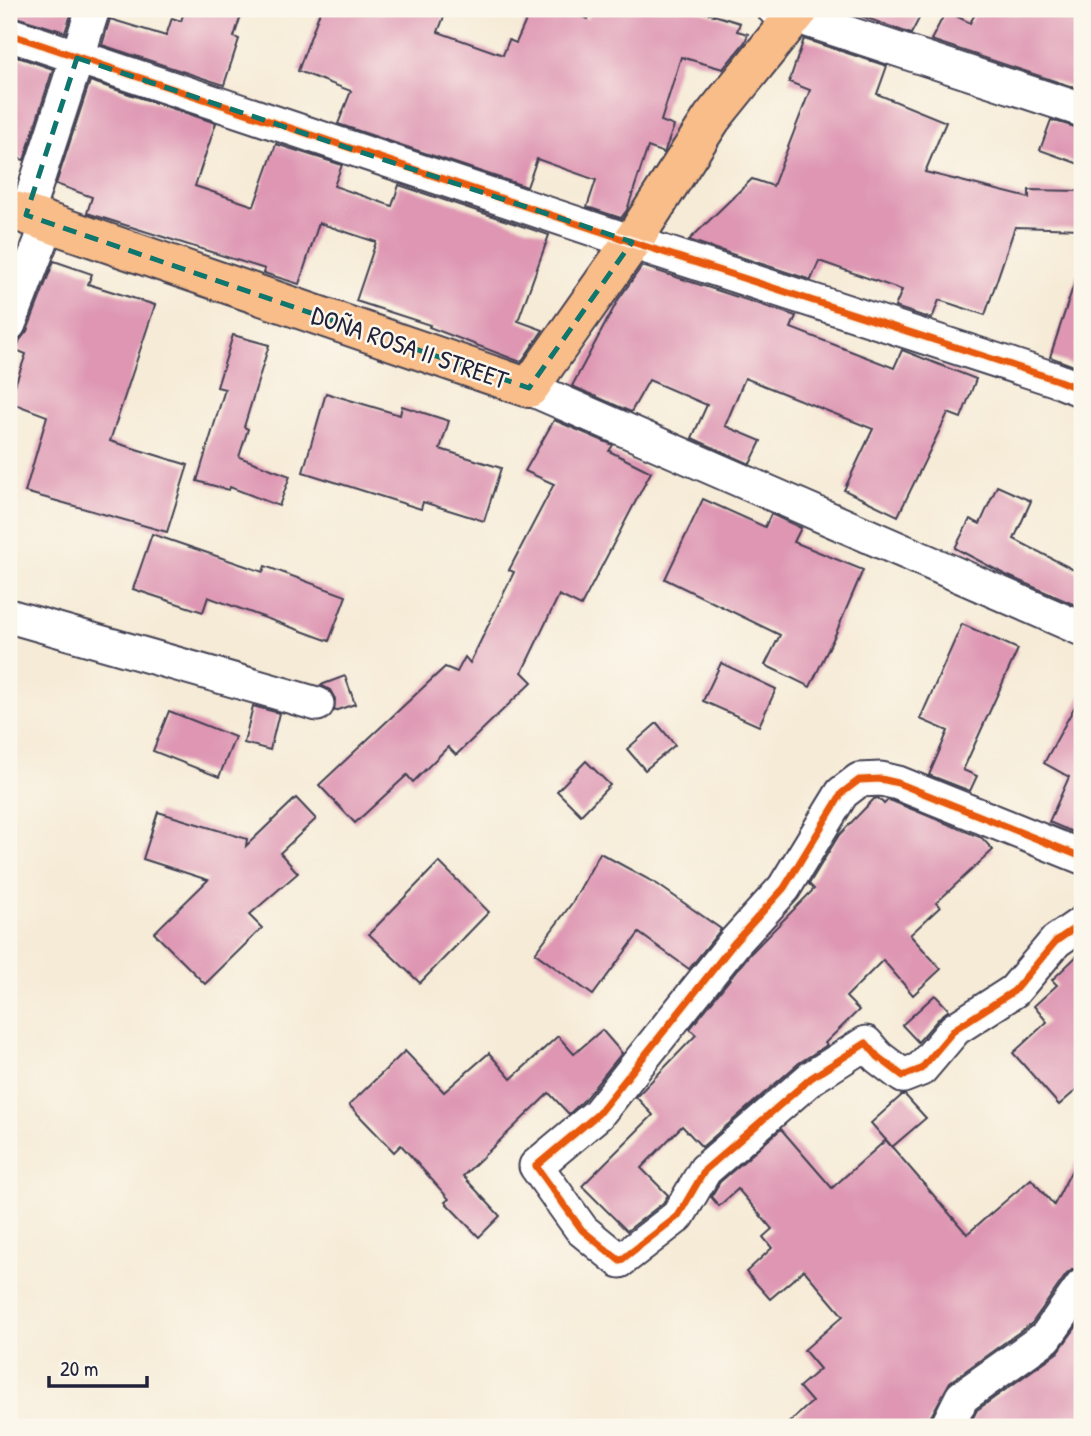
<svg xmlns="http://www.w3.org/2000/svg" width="1091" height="1436" font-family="'Patrick Hand',sans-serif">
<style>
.building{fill:#de96b2}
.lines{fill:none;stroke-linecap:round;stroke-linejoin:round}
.minor-casing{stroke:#424052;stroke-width:37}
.major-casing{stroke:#424052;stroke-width:42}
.minor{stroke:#fff;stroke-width:33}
.major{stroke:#f8bd89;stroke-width:38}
.cycleway-casing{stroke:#fbf7ec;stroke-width:11}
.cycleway{stroke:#e8590c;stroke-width:7}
.marked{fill:none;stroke:#0f766e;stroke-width:5;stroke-dasharray:14 9;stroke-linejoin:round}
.labels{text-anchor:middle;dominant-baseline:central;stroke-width:5;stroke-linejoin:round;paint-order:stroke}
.street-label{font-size:26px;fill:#22223b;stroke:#fbf7ec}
</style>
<rect width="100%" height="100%" fill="#fbf7ec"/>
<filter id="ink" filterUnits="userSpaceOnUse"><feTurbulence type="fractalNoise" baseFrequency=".0143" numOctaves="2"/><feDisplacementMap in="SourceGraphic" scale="14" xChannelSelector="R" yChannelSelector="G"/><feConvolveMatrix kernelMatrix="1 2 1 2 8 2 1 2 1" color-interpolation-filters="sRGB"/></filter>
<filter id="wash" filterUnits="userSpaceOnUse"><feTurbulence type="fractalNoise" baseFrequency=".00686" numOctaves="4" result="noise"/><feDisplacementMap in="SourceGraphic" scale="28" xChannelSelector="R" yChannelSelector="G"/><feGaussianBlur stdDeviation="1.57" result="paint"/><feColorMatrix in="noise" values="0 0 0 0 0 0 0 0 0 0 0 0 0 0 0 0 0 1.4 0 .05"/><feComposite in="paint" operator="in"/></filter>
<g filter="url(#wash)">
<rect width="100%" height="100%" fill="#f6ebd7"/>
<g id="blocks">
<!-- building -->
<g class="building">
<path d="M9 9H73L65 32 9 15Z"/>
<path d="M185 9H243L234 37 239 39 224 85 102 45 110 19 166 36 172 18 181 21Z"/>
<path d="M321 9H447L438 32 503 55 509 40 516 43 531 9H564L588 19 592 9H694L740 23 737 31 748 34 745 42 723 69 681 57 661 121 674 126 664 153 648 147 627 210 621 218 587 207 596 180 537 159 527 187 338 124 351 91 298 71Z"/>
<path d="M842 9H924L911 34Z"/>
<path d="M978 9H1082V90L931 40 946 11 970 23Z"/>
<path d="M804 39 887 66 877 94 946 122 925 172 1029 198V190L1082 191V229L1015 227 985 315 939 300 932 319 895 307 902 290 819 261 811 280 689 240 752 179 773 186 810 90 789 82Z"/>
<path d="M9 54 53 69 24 160 9 156Z"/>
<path d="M90 81 216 123 195 186 254 206 276 144 342 165 334 186 392 206 399 185 549 235 518 321 543 330 521 362 429 327 430 325 356 301 376 242 319 223 299 284 264 273 265 269 87 213 92 197 56 184Z"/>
<path d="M1051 120 1082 129V165L1040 150Z"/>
<path d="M54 261 92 274 88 284 155 305 110 441 188 465 167 532 25 492 47 416 9 402 26 354 16 350 20 340 27 331Z"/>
<path d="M642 266 796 316 791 328 894 368 902 350 976 379 961 418 948 413 898 516 844 490 873 429 745 378 725 426 761 441 750 464 692 438 707 405 649 380 631 412 572 386 618 300Z"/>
<path d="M1077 275 1082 276V369L1050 357Z"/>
<path d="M233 335 269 345 244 427 248 429 239 457 290 476 279 506 230 487 229 490 197 481 225 389 217 387Z"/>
<path d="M326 393 400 415 402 406 449 421 440 449 501 468 484 521 423 502 421 509 303 472Z"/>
<path d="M554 420 613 445 609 451 651 472 581 606 559 595 522 672 532 682 456 755 448 747 413 782 407 775 355 823 319 785 445 667 457 672 465 657 470 663 514 572 509 570 554 484 525 471Z"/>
<path d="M997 486 1031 501 1014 539 1082 574V608L1004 574 955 548 970 519 980 524Z"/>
<path d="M703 499 765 527 771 514 801 528 794 542 863 570 836 633 810 687 765 665 780 635 665 579Z"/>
<path d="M152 534 263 572 265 566 346 596 329 641 208 597 203 612 133 589Z"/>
<path d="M962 624 1018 649 963 770 977 776 970 791 929 775 948 731 920 719Z"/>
<path d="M721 663 776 689 759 726 703 701Z"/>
<path d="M345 676 355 704 334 711 335 699 330 690 321 685Z"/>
<path d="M1082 693V836L1049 822 1069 777 1044 763Z"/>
<path d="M253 706 279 713 270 750 244 743Z"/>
<path d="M169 711 235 737 219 777 153 751Z"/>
<path d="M657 723 675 745 645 770 627 749Z"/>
<path d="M586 761 610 785 581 815 557 791Z"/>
<path d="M296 798 316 819 280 853 298 873 249 915 262 928 205 984 154 933 208 880 143 859 158 812 247 839 246 846Z"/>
<path d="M878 798 884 804 888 800 892 801 982 838 993 850 936 903 940 907 910 935 941 969 913 995 883 960 846 997 859 1010 825 1043 827 1045 799 1063 702 1147 682 1126 641 1168 668 1195 663 1203 627 1231 582 1186 653 1115 636 1097 696 1035 690 1029 750 954 814 889 809 884 839 835 874 799Z"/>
<path d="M600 853 657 884 721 929 689 969 639 933 593 995 535 953 572 903Z"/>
<path d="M439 862 489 912 420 983 369 934Z"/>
<path d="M1082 951V1085L1059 1105 1013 1053 1047 1022 1034 1006 1057 985 1052 980Z"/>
<path d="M935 995 949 1010 940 1017 918 1042 902 1025Z"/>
<path d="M602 1030 622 1053 584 1100 569 1114 549 1093 463 1176 500 1216 479 1237 445 1202 449 1199 401 1145 394 1152 349 1105 405 1051 444 1092 489 1053 511 1079 558 1036 574 1054Z"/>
<path d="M902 1095H905L926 1118 892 1147 871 1123Z"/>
<path d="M781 1129 832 1188 886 1140 967 1234 1031 1179 1054 1205 1082 1150V1267L1073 1269 1066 1275 1032 1323 950 1382 930 1418 928 1427H784L812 1402 799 1387 820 1369 804 1350 843 1316 804 1270 770 1299 746 1272 772 1248 763 1237 772 1229 738 1189 719 1206 711 1197 720 1182Z"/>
<path d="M1082 1319V1427H968L977 1410 1058 1352Z"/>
</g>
</g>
</g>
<g filter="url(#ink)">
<use href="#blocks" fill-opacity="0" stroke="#424052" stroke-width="2"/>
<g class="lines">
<!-- minor casing -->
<g class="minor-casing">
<g id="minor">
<path d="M774 9 1082 110"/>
<path d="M9 34 632 242 1057 380 1082 390"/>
<path d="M26 215 93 9"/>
<path d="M9 324 48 223"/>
<path d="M529 388 1082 629"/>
<path d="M9 616 317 704"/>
<path d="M1082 857 898 783 881 779 859 780 842 793 784 888 735 942 598 1114 536 1166 582 1230 620 1261 678 1216 705 1170 811 1078 866 1043 878 1057 903 1076 921 1069 955 1029 1014 991 1056 941 1082 923"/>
<path d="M947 1427 962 1397 1046 1337 1082 1286"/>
</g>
</g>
<!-- major casing -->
<g class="major-casing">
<path id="major" d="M9 209 529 388 632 242 712 118 800 9"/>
</g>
<!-- minor -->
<use href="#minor" class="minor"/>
<!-- major -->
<use href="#major" class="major"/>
<!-- cycleway casing -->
<g class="cycleway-casing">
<g id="cycleway">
<path d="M9 34 632 242 1057 380 1082 390"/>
<path d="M1082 857 898 783 881 779 859 780 842 793 784 888 735 942 598 1114 536 1166 582 1230 620 1261 678 1216 705 1170 811 1078 866 1043 878 1057 903 1076 921 1069 955 1029 1014 991 1056 941 1082 923"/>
</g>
</g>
<!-- cycleway -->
<use href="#cycleway" class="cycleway"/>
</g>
</g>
<!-- marked area -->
<path class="marked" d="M77 58 632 242 529 388 26 215Z"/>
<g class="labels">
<!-- street labels -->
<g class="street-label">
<text transform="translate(410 347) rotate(19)">DOÑA ROSA II STREET</text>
</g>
</g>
<!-- margin -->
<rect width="1091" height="1436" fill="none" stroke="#fbf7ec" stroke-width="35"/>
<!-- scale -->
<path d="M49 1376v10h98v-10" fill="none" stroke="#22223b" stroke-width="3.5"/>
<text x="60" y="1376" font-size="21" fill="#22223b" stroke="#fbf7ec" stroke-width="5" paint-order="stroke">20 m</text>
</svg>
